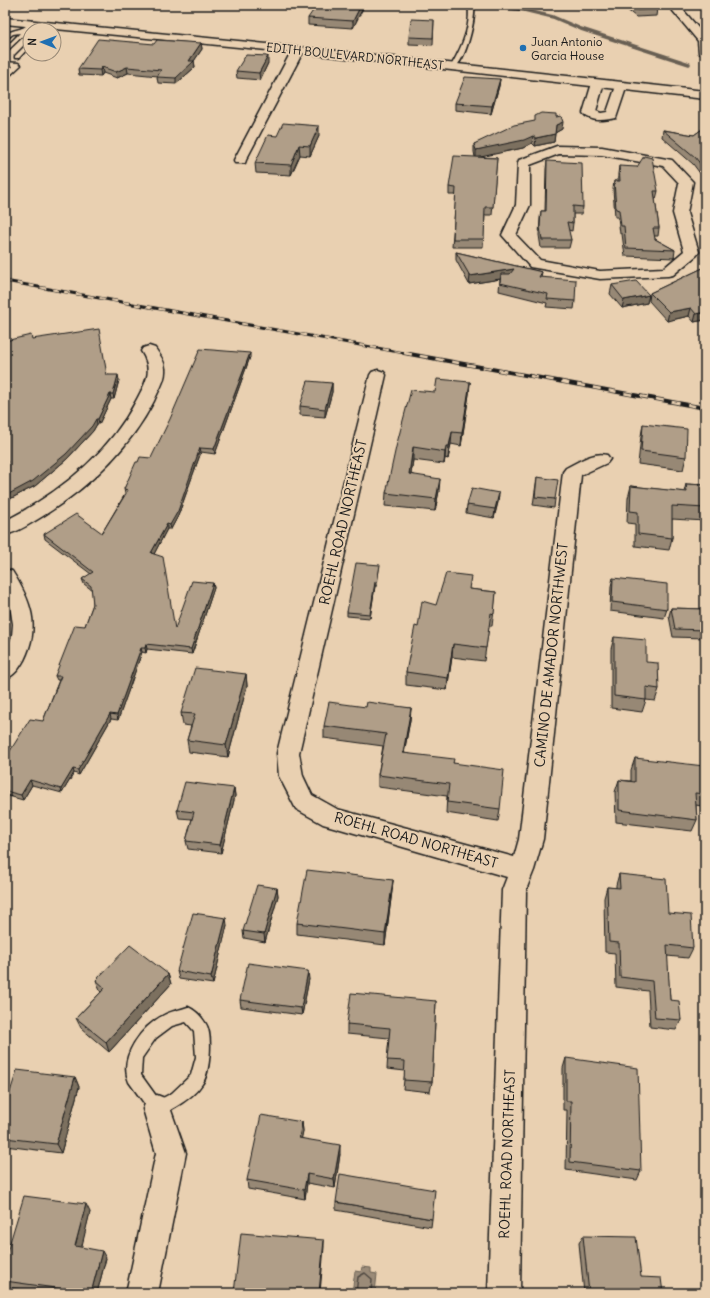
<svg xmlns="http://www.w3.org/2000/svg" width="710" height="1298" font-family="Delius,sans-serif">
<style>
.water{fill:#9b8b78;stroke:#685f53}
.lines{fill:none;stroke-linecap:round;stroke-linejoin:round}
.shore{stroke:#4f4841;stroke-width:1.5}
.stream{stroke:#685f53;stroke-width:3.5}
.service-casing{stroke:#1c1c1c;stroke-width:3}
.minor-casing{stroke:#1c1c1c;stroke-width:3}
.tertiary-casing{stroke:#1c1c1c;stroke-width:3}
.service{fill:#e9d0b1;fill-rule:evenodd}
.minor{fill:#e9d0b1;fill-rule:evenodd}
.tertiary{fill:#e9d0b1;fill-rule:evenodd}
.rail-far1-casing{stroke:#1c1c1c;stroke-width:3}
.rail-casing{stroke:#1c1c1c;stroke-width:4}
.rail-far1{stroke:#e9d0b1;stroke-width:2;stroke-dasharray:6;stroke-linecap:butt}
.rail{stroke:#e9d0b1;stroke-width:2.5;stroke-dasharray:8;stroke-linecap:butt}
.wall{fill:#978875;stroke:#1c1c1c}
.shaded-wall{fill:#7b6f5f;stroke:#1c1c1c}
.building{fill:#b09e88;stroke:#1c1c1c}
.poi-dot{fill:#1f6fb2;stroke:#e9d0b1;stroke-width:1.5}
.labels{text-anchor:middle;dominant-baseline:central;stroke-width:4;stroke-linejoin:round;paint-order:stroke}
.far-poi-label{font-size:12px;fill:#1c1c1c;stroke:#e9d0b1;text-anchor:start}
.far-street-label{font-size:12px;fill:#1c1c1c;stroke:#e9d0b1}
.street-label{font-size:14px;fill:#1c1c1c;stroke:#e9d0b1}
</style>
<rect width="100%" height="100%" fill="#e9d0b1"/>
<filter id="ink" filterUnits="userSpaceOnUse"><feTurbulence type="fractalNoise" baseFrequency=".025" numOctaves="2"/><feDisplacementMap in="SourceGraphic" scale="8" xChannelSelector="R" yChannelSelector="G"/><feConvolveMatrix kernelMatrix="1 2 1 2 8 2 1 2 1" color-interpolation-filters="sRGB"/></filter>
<g filter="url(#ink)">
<!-- water -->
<path class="water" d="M362 1267 371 1268V1273L377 1274 375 1293H352L355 1271 361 1272Z"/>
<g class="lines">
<!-- shore -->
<path class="shore" d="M356 1293 358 1277 365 1273 372 1279 371 1293"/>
<!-- stream -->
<path class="stream" d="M490 5 524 10 553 17 581 29 689 64"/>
<!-- service casing -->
<g class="service-casing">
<g id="service">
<path d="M468 5H474C476 18 466 61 454 68L451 66C461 49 472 25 468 5Z"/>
<path d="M30 23 35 24 5 53V48L20 33 13 34 5 40V35C14 28 20 32 30 23Z"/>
<path d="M48 23 51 25 46 30H40Z"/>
<path d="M30 41V46L19 58H15V56Z"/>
<path d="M5 62 18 63 21 65 5 80V75L13 66H5Z"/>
<path d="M188 1007C195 1010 202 1017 206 1024 213 1035 210 1074 202 1084 193 1098 172 1110 157 1116L152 1114 129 1082C118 1057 142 1026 164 1015 171 1011 180 1010 188 1007ZM186 1022 194 1031 196 1057 191 1075 172 1093 159 1100 141 1075 142 1058 156 1038 172 1026Z"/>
</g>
</g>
<!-- minor casing -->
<g class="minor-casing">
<g id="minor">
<path d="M668 5H679L705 36V56L699 53 698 41Z"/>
<path d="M298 47 304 50 246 160 245 163H235L234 160 292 50Z"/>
<path d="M598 80 602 81 604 83 596 111 601 113 607 112 617 83H625L627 85 616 118C606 120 591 123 583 113L592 83 594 81Z"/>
<path d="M557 146 602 147 672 160 693 182 687 213 699 252 697 255 673 275 668 276 600 279 530 267 502 235 516 205 518 163 519 160ZM559 154 602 155 663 166 679 183 673 213 684 251 664 268 600 271 540 260 516 235 530 205V165Z"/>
<path d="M149 346 155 348C159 354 165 361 165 369 166 380 158 391 154 401 129 449 89 487 43 516 31 523 19 532 5 535V521C57 494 108 455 136 401 146 382 154 371 141 351L143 348Z"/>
<path d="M378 370 384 372 386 375 299 753 303 776 312 795 337 809 514 857 519 839 563 472 566 468C578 462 594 451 607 455L610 459 607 463 581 475 543 839 534 870 526 890 520 1293H488L502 890 507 877 323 824 296 809 279 776 277 753 370 375 372 372Z"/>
<path d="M5 569 12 571C31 601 41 626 24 660 19 669 14 676 5 679V655L12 636 13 624 11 612 5 594Z"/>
<path d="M157 1095 167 1099 186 1153 158 1293H126L156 1153 143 1109 147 1099Z"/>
</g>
</g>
<!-- tertiary casing -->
<g class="tertiary-casing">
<path id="tertiary" d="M5 18 328 50 705 91V99L328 56 5 24Z"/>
</g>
<!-- service -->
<use href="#service" class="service"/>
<!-- minor -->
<use href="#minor" class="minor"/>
<!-- tertiary -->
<use href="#tertiary" class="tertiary"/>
<!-- rail-far1 casing -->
<g class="rail-far1-casing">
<path id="rail-far1" d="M5 281 410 354"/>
</g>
<!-- rail casing -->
<g class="rail-casing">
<path id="rail" d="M404 353 705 408"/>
</g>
<!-- rail-far1 -->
<use href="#rail-far1" class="rail-far1"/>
<!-- rail -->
<use href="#rail" class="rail"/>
</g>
<!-- wall -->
<g class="wall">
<path d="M621 5H655L657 9 656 16 636 17Z"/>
<path d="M363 8 353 28 308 25V18Z"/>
<path d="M434 20 433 45 409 44V37Z"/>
<path d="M201 43 202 49 194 61 195 67 176 84 158 83 157 77 158 76 128 73 117 78 103 73 101 76 79 75 78 69Z"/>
<path d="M268 63 260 80 237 78 236 71Z"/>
<path d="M500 79 499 86 491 114 455 110V103Z"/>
<path d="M556 117 562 129 555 133 554 142 535 146 532 143 523 148 477 157 497 158 492 215H485L483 247H452L456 195H449V187L475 157 474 152V144Z"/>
<path d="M705 127V180L693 164 662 137 663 130 694 135Z"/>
<path d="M319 136 310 156 300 155 291 175 256 173 255 163Z"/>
<path d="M547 161 583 207 582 214H573V223L572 231 568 230 571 240 569 248H541L539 235 540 218 541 211H545L546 169Z"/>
<path d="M619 166 658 191 656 199H655L659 228 658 236H654L655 239 675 250 674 258 625 256 622 234H620L618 217H615L613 189 614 181H618V174Z"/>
<path d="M456 252 542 272 541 277 575 301 574 309 546 307 547 303 499 291 500 279 469 284 456 260Z"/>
<path d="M705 267V320L694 322 689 316 667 321 649 301 650 293Z"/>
<path d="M612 285 649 295 647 303 622 308 610 294Z"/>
<path d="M32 339 119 380 114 399H111L99 424H97L93 431 67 459 35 486 6 501H5V341Z"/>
<path d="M250 357 215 454 201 452 178 516 171 529H167L154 554 175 629 213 583 214 588 192 654 147 649 146 653 142 652 118 720 111 719 79 775 74 773 62 793 32 785 23 800 5 795V759L43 721 59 680H57L55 676 85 626 93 604 92 590 84 584 82 579 91 574 45 539 44 534 102 533 125 494 124 489 138 462 151 458Z"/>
<path d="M470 382 469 394 461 446 451 444 448 459 445 458 444 464 413 460 411 474 439 491 435 511 385 506 386 493 435 392Z"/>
<path d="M332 383V392L325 417 300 415V406Z"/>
<path d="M643 424 686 457 683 470 638 464 641 436Z"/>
<path d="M537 477 555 499 554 508 533 505Z"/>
<path d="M686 484 705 485V521L672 519V538L669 550 635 546V524L627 523 628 498 631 486 684 492Z"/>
<path d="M499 493 498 502 494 518 466 513 467 505Z"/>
<path d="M379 569 377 586H375L370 618 347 616V612Z"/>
<path d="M613 578 667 609 664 618 610 611 611 586Z"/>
<path d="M469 589 496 592 492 626H489L484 661 452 657 447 690 406 685V672L418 627 436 605Z"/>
<path d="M671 608 705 609V638L673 637 669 616Z"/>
<path d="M614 637 646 662 659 689 655 701 646 700 642 712 611 708V649Z"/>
<path d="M246 674 247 686 228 757 189 752 187 740 191 726 183 725 181 713Z"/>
<path d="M366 707 411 708 410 720 404 753 454 763 500 809 498 821 446 813 447 796 378 787V775L383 746 324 738V726Z"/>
<path d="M635 758 705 779V797L701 806 696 805 697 820 692 831 616 822 615 792 619 780 631 781V770Z"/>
<path d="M234 788 235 796 221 853 188 849 186 841 192 819 179 818 177 810Z"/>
<path d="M619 874 668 913 693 948 688 958 667 956 670 1000 681 1020 676 1030 650 1027 648 991 616 987 615 953 605 952 604 898 607 887 616 888V885Z"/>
<path d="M393 880 392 891 385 945 297 934V923Z"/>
<path d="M277 888 278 896 265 942 244 938 243 931Z"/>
<path d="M227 925 213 984 179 979 177 971Z"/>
<path d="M168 974 171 984 109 1052 81 1028 76 1018 101 992 100 991 96 980Z"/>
<path d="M309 979 302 1015 241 1007 240 1000Z"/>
<path d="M436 1001 432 1082 430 1092 403 1089 405 1071 387 1069 389 1038 347 1034V1024Z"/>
<path d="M566 1058 641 1171 637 1180 566 1170 567 1110H563V1068Z"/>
<path d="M75 1077 79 1087 61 1153 5 1146V1108Z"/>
<path d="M302 1122 303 1131 301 1138 340 1154 335 1188 307 1183 305 1199 248 1189 247 1180Z"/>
<path d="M336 1202 432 1219 431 1227 336 1210Z"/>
<path d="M90 1212 81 1247 106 1258 97 1293H45L5 1287V1281Z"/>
<path d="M583 1236 641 1277 663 1293H584L579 1243Z"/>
</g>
<!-- shaded-wall -->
<g class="shaded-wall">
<path d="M361 5H363V8L353 28V21Z"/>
<path d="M201 43 202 49 194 61 195 67 176 84V78L189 61Z"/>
<path d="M268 56V63L260 80 259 73Z"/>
<path d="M102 67 103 73 101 76 100 70Z"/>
<path d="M127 67 128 73 117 78 116 72Z"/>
<path d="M500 79 499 86 491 114 492 106Z"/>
<path d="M563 122 562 129 555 133 556 125Z"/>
<path d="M319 126V136L310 156V146Z"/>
<path d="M555 134 554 142 535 146 536 138Z"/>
<path d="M533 136 532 143 523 148 476 158V150Z"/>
<path d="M299 145 300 155 291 175V165Z"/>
<path d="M514 269 513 277 469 284 470 276Z"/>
<path d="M649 295 647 303 622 308 624 300Z"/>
<path d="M691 308 689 316 667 321 669 312Z"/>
<path d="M705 312V320L694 322 696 314Z"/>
<path d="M250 353V357L215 454 214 449Z"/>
<path d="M118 375 119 380 114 399 113 394Z"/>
<path d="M470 382 469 394 461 446 462 433Z"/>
<path d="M332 383V392L325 417V409Z"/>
<path d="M110 394 111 399 99 424 98 419Z"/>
<path d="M96 419 97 424 93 431 67 459 35 486 6 501 5 496Z"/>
<path d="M452 432 451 444 448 459 449 446Z"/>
<path d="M446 446 445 458 444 464 445 452Z"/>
<path d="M413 447V460L409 486V474Z"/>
<path d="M200 448 201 452 178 516 171 529 170 525Z"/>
<path d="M440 479 439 491 435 511 436 499Z"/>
<path d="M499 493 498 502 494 518 495 509Z"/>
<path d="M167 524V529L152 558 151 553Z"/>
<path d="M375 582V586L370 618V614Z"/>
<path d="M213 583 214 588 192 654 191 649Z"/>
<path d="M146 644 147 649 146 653 145 648Z"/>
<path d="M453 644 452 657 447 690 448 678Z"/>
<path d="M141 648 142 652 118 720 117 715Z"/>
<path d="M246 674 247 686 228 757 226 745Z"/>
<path d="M411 708 410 720 402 765 403 753Z"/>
<path d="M110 714 111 719 79 775 78 770Z"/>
<path d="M73 769 74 773 62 793 61 789Z"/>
<path d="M30 780 32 785 23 800 21 795Z"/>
<path d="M234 788 235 796 221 853 220 845Z"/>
<path d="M393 880 392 891 385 945V934Z"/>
<path d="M277 888 278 896 265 942 264 934Z"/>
<path d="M226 918 227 925 213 984 211 977Z"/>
<path d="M308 971 309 979 302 1015 301 1008Z"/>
<path d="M168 974 171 984 109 1052 106 1042Z"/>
<path d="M75 1077 79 1087 61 1153 56 1144Z"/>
<path d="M302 1122 303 1131 300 1147 299 1138Z"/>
<path d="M340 1145V1154L335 1188 334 1179Z"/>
<path d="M307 1174V1183L305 1199 304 1190Z"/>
<path d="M86 1204 90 1212 80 1254 75 1246Z"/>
<path d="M324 1240V1247L320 1293H319Z"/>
<path d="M102 1251 106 1258 97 1293H91Z"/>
</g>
<!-- building -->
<g class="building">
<path d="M317 5H361L353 21 308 18Z"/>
<path d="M631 5H655L657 9 638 10Z"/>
<path d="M411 19 434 20 433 38 409 37Z"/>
<path d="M98 39 154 44 157 40 201 43 189 61H194L176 78 157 77 161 70 127 67 116 72 102 67 100 70 78 69Z"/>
<path d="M246 55 268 56 259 73 236 71Z"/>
<path d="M465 77 500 79 492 106 455 103Z"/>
<path d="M541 113 556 114V117L561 116 563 122 556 125 555 134 536 138 533 136 524 140 476 150 474 144 514 125 535 121V116Z"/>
<path d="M283 123 319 126 310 146 299 145 291 165 255 163 268 135 277 136Z"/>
<path d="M705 127V170L695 157 663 130 694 135Z"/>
<path d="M454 156 497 158 493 207H485L484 239H453L456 188 449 187Z"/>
<path d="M644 156 652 158 658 191H654L659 228H653L655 239 675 250 626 248 624 226H621L619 210 616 209 614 181H620L619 166 637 167Z"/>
<path d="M547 161 582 163 583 207 573 206V223L567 222 571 240H542L540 227 541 211H546Z"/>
<path d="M456 252 542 272 539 277 576 280 575 301 547 299 548 294 500 283 501 274H510L514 269 470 276Z"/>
<path d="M705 267V312L696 314 691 308 669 312 650 293Z"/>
<path d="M636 281 649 295 624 300 612 285Z"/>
<path d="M99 329 107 375H118L113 394H110L98 419H96L92 426 66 454 33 481 5 496V463L8 462 5 460V341L31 335 32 339Z"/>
<path d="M200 349 250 353 214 449 200 448 178 511 170 525 167 524 151 553 163 557 175 629 192 581 213 583 191 649 146 644 145 648H141L117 715 110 714 78 770 73 769 61 789 30 780 21 795 5 791V759L30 719 43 721 61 676H55L75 625 85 626 93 604 91 586 82 579 93 572 44 534 76 514 102 533 128 490 124 489 136 462H138L140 457 151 458 170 419Z"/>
<path d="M437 379 470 382 462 433 452 432 449 446H446L445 452 413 447 409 474 440 479 436 499 386 493 396 447 411 390 435 392Z"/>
<path d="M308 381 332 383 325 409 300 406Z"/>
<path d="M643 424 687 429 686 457 641 451Z"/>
<path d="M537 477 558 480 555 499 535 497Z"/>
<path d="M686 484 705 485V508L672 506V538L638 534V512L630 511 631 486 687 492Z"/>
<path d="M472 488 499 493 495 509 467 505Z"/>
<path d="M356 563 380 565 377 582H375L370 614 347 612Z"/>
<path d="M446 573 471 576 469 589 496 592 494 614 491 613 486 648 453 644 448 678 406 672 415 626 418 627 422 601 436 605Z"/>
<path d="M613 578 667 584V609L612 602Z"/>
<path d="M671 608 705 609V630L675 629Z"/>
<path d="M614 637 646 640V662L658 663 659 689 646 687V700L614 696Z"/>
<path d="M195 668 246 674 226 745 187 740 195 714 181 713Z"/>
<path d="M329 702 366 707 367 702 411 708 403 753 454 759 453 763 504 770 500 809 447 802 449 784 378 775 386 734 324 726Z"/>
<path d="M635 758 704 766 705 794 695 793 697 820 619 810V780L635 782Z"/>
<path d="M185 782 234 788 220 845 186 841 194 812 177 810Z"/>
<path d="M307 870 393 880 385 934 297 923Z"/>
<path d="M619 874 666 879 668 913 691 915 693 948 667 945 670 1000 679 1001 681 1020 655 1018 652 981 620 977 619 943 609 942 607 887 620 888Z"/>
<path d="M257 885 277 888 264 934 243 931Z"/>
<path d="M193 913 226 918 211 977 177 971Z"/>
<path d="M130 945 168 974 106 1042 76 1018 105 988 96 980Z"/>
<path d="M248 963 308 971 301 1008 240 1000Z"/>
<path d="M351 993 436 1001 432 1082 404 1080 405 1061 387 1060 390 1028 347 1024Z"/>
<path d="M566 1058 638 1068 641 1171 570 1162 571 1101H566Z"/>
<path d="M17 1070 75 1077 56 1144 5 1138V1108Z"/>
<path d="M261 1115 302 1122 299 1138 340 1145 334 1179 307 1174 304 1190 247 1180Z"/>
<path d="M340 1174 435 1190 432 1219 336 1202Z"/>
<path d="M24 1196 86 1204 75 1246 102 1251 91 1293 5 1281V1259Z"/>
<path d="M241 1233 324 1240 319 1293H234Z"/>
<path d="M583 1236 636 1237 641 1277 661 1278 663 1293H589Z"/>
</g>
</g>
<!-- markers -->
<circle class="poi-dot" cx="523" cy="48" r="4"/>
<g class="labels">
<!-- far-poi labels -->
<g class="far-poi-label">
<text x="531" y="41">Juan Antonio<tspan x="531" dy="14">Garcia House</tspan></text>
</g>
<!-- far-street labels -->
<g class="far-street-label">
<text transform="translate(355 56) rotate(6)">EDITH BOULEVARD NORTHEAST</text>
</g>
<!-- street labels -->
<g class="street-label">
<text transform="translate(343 522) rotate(-77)">ROEHL ROAD NORTHEAST</text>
<text transform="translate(551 655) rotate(-84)">CAMINO DE AMADOR NORTHWEST</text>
<text transform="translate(416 840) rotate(16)">ROEHL ROAD NORTHEAST</text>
<text transform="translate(507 1154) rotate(-88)">ROEHL ROAD NORTHEAST</text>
</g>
</g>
<!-- margin -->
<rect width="710" height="1298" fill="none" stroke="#e9d0b1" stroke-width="20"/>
<rect x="10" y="10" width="690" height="1278" fill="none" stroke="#1c1c1c" stroke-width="1.5" filter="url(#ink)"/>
<!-- north arrow -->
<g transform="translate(42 42) rotate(271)"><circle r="19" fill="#e9d0b1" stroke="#978875"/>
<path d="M0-3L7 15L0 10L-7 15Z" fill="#1f6fb2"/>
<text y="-6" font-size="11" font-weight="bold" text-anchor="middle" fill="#1c1c1c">N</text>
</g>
</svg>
